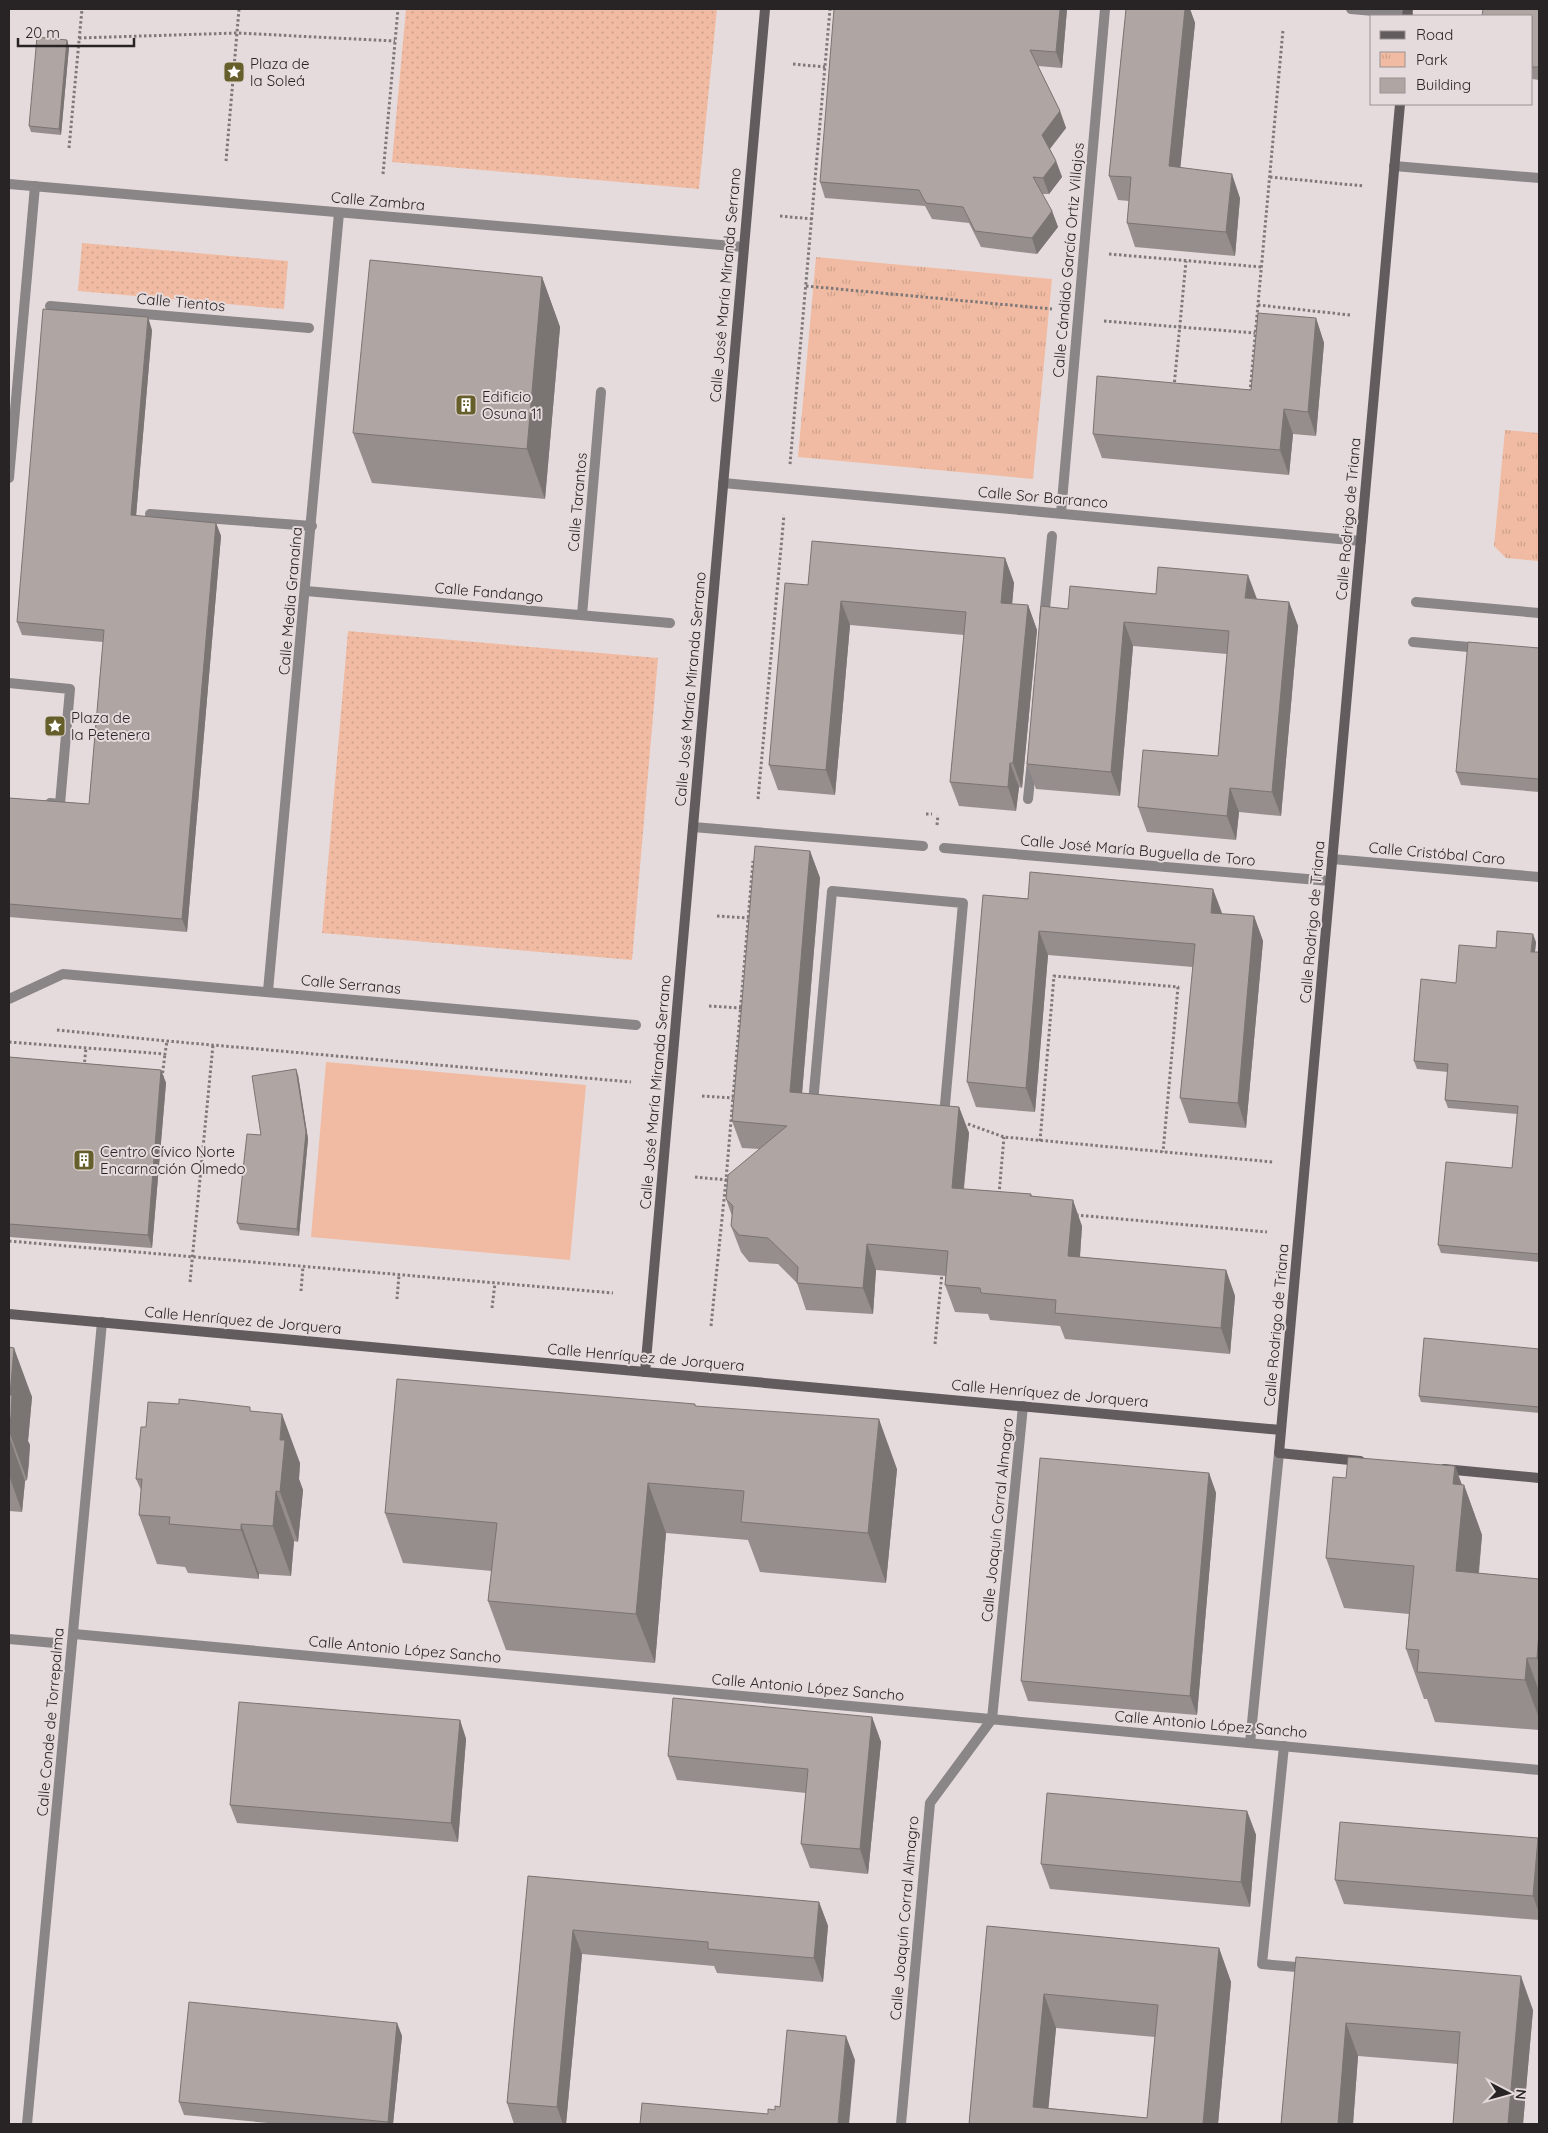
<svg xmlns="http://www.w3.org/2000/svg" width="1548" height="2133" font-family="Quicksand,sans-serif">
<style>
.grass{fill:url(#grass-dots)}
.park{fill:url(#park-tufts)}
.garden{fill:#f0bba2}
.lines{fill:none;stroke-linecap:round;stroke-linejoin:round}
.path{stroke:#7f7879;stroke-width:3;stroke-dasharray:2.5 2.5;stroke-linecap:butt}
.lane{stroke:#8a8587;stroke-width:10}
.street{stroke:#8a8587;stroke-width:10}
.secondary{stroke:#625c5e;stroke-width:10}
.wall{fill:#968e8c;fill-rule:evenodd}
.shaded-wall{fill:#7a7472}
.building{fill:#afa5a3;stroke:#7a7472;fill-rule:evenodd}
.labels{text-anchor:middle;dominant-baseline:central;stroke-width:4;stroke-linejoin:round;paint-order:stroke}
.poi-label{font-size:15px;fill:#282425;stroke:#e6dbdc;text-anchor:start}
.street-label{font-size:15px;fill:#282425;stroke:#e6dbdc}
</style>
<defs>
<pattern id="grass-dots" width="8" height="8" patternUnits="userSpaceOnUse" patternTransform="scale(1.25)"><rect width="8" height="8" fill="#f0bba2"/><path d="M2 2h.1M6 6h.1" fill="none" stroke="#cea18b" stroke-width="1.8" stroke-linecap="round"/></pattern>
<pattern id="park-tufts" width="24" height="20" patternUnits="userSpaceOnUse" patternTransform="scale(1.25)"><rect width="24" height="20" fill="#f0bba2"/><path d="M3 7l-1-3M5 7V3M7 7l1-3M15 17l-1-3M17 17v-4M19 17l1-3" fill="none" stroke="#cea18b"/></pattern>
</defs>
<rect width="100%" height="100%" fill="#e6dbdc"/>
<!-- grass -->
<g class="grass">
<path d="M406 9H717L699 189 392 162Z"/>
<path d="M82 243 288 261 284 309 78 291Z"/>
<path d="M348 631 658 658 632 960 322 933Z"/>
</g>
<!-- park -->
<g class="park">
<path d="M816 257 1052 279 1033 479 798 457Z"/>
<path d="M1505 430 1539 433V561L1506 558 1494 546Z"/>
</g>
<!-- garden -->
<path class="garden" d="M326 1062 586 1085 570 1260 311 1237Z"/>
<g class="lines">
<!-- path -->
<g class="path">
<path d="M79 38 237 33 395 41"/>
<path d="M793 64 825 67"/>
<path d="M69 148 82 9"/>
<path d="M226 161 239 9"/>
<path d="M383 174 398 9"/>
<path d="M1270 177 1364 186"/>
<path d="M780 216 812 219"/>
<path d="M1109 254 1261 267"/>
<path d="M806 286 1052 309"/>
<path d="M1258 305 1350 315"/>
<path d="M1104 321 1255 333"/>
<path d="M1174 387 1186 261"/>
<path d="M1250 392 1283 30"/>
<path d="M790 464 830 9"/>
<path d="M758 799 784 515"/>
<path d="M926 814H932"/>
<path d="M937 825 938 815"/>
<path d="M717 916 748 918"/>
<path d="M709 1006 741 1008"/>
<path d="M57 1030 167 1041 631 1082"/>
<path d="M9 1042 165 1054 167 1041"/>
<path d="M84 1067 86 1048"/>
<path d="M162 1078 165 1054"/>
<path d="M702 1096 733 1098"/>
<path d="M968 1124 1004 1137 1273 1162"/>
<path d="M1040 1141 1054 976 1178 987 1163 1152"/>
<path d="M695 1177 727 1180"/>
<path d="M999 1194 1004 1137"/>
<path d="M1076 1215 1267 1232"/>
<path d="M9 1241 613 1293"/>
<path d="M190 1282 213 1045"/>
<path d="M301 1291 303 1266"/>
<path d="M397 1299 399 1275"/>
<path d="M492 1308 495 1283"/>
<path d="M711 1326 726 1180 753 861"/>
<path d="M935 1344 942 1273"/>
</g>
<!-- lane -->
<g class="lane">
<path d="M150 514 312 526"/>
<path d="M1284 1746 1262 1964 1308 1968"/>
</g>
<!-- street -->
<g class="street">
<path d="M1351 9 1408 14"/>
<path d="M1394 166 1539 178"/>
<path d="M9 184 744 247"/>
<path d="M50 306 309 328"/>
<path d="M9 478 35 186"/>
<path d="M723 483 1361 541"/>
<path d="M1061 513 1105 9"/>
<path d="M306 591 670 623"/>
<path d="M1416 602 1539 613"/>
<path d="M582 615 601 392"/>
<path d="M1044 619 1052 536"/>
<path d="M1413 642 1480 648"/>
<path d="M9 683 70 689 60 804 50 803"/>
<path d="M1028 799 1032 761"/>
<path d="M693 827 923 846"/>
<path d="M944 848 1330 881"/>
<path d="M1332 859 1539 877"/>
<path d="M832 891 963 903 944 1116 813 1103Z"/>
<path d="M268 991 339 213"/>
<path d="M9 999 63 974 636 1025"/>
<path d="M74 1634 1539 1770"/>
<path d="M9 1639 55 1643"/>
<path d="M1250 1743 1279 1453"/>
<path d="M27 2124 102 1322"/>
<path d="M901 2124 930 1803 992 1719 1023 1406"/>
</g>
<!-- secondary -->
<g class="secondary">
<path d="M1407 16 1408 9"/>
<path d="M9 1314 1281 1430"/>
<path d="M645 1372 765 9"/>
<path d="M1360 1461 1279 1453 1400 104"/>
<path d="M1444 1469 1539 1478"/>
</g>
</g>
<!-- wall -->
<g class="wall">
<path d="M1067 9 1062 68 1038 66 1060 111 1066 128 1050 149 1056 161 1062 177 1049 194H1042L1052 211 1058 227 1037 254 981 247 969 223 932 219 925 206 825 198 820 182Z"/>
<path d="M1126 9H1190L1195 23 1180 168 1240 198 1235 256 1135 247 1127 223 1129 201 1118 200 1109 176Z"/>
<path d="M1539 9V80L1532 79V16Z"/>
<path d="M67 40 69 47 61 135 31 132 29 126Z"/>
<path d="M542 277 560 327 545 499 372 483 353 433Z"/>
<path d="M1316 318 1324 343 1316 436 1293 434 1289 475 1102 458 1093 434 1251 390Z"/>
<path d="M152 330 136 516 216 523 221 536 187 932 9 917V798L89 804 103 642 22 635 17 622Z"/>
<path d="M1005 558 1014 583 1012 604 1028 605 1037 630 1022 788 1019 787 1016 811 959 806 950 782 964 635 850 625 835 795 778 790 769 765 808 585Z"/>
<path d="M1156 594 1257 599 1289 602 1298 626 1281 816 1239 812 1236 840 1147 832 1138 807 1218 756 1227 654 1133 646 1120 796 1036 789 1027 764 1068 609Z"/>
<path d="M1539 648V792L1461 785 1456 772Z"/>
<path d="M810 851 820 878 802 1093 959 1107 969 1133 964 1189 1031 1194 1032 1196 1082 1226 1080 1257 1226 1270 1235 1296 1230 1354 1065 1339 1060 1326 990 1320 988 1314 955 1312 945 1285 946 1276 876 1270 873 1314 806 1310 797 1283 778 1264 749 1262 741 1252 731 1226 732 1216 726 1199 759 1149 742 1148 732 1121Z"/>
<path d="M983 895 1222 913V914L1254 916 1263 941 1246 1128 1189 1123 1180 1098 1193 967 1048 955 1035 1112 976 1107 967 1082Z"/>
<path d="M1536 942 1535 952H1539V1262L1441 1253 1438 1245 1512 1168 1517 1114 1448 1108 1445 1100 1448 1072 1417 1069 1414 1061 1496 948Z"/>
<path d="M9 1057 161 1070 166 1083 152 1248 9 1237Z"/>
<path d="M298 1075 308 1139 299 1236 240 1230 237 1223 261 1135Z"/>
<path d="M9 1347 32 1397 28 1441 30 1445 29 1465 27 1480 25 1481 22 1512 9 1511Z"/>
<path d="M1539 1349V1413L1421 1402 1419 1396Z"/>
<path d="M696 1406 897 1469 886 1583 760 1572 748 1540 666 1533 655 1663 506 1650 488 1601 492 1571 403 1563 385 1513Z"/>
<path d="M252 1411 300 1463 299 1479 303 1490 298 1542 294 1541 291 1576 259 1574V1579L188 1573 185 1567 157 1564 139 1515 141 1490 136 1479 146 1427Z"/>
<path d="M1455 1466 1462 1485H1464L1482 1535 1479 1573 1539 1579V1730L1435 1722 1427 1699H1424L1406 1649 1409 1614 1344 1608 1326 1558 1346 1478Z"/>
<path d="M1209 1473 1216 1493 1197 1715 1028 1701 1021 1681Z"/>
<path d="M872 1717 881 1742 868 1874 810 1868 801 1844 806 1793 677 1780 668 1756Z"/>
<path d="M460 1720 466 1739 458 1842 237 1823 230 1805Z"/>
<path d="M1247 1811 1256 1835 1250 1907 1050 1889 1041 1864Z"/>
<path d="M1538 1838 1539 1843V1920L1344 1904 1335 1880Z"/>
<path d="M528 1876 819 1902 828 1926 823 1982 717 1973 714 1966 582 1954 566 2124H514L507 2103Z"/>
<path d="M987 1926 1219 1948 1231 1982 1218 2124H969ZM1056 2028 1155 2037 1147 2118 1048 2108Z"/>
<path d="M1296 1957 1533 2010 1523 2124H1453L1458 2064 1358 2056 1353 2124H1281Z"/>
<path d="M397 2023 402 2036 393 2124H279L184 2115 179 2102Z"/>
</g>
<!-- shaded-wall -->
<g class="shaded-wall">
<path d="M1060 9H1067L1062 68 1056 52Z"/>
<path d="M1185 9H1190L1195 23 1178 191 1169 166Z"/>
<path d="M67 40 69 47 61 135 59 129Z"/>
<path d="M1060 111 1066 128 1048 151 1042 135Z"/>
<path d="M1056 161 1062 177 1049 194 1043 178Z"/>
<path d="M1232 174 1240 198 1235 256 1226 232Z"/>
<path d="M1052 211 1058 227 1037 254 1032 238Z"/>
<path d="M542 277 560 327 545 499 527 449Z"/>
<path d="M148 317 152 330 135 528 131 515Z"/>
<path d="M1316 318 1324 343 1316 436 1308 412Z"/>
<path d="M1284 409 1293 434 1289 475 1280 450Z"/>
<path d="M216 523 221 536 187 932 182 919Z"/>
<path d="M1005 558 1014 583 1010 627 1001 603Z"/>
<path d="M1248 575 1257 599 1245 598Z"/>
<path d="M841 601 850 625 835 795 826 770Z"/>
<path d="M1289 602 1298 626 1281 816 1272 792Z"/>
<path d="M1028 605 1037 630 1022 788 1013 763Z"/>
<path d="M1124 622 1133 646 1120 796 1111 772Z"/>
<path d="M1010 763 1019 787 1016 811 1008 787Z"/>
<path d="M1230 788 1239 812 1236 840 1227 816Z"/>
<path d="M810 851 820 878 800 1118 790 1092Z"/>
<path d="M1213 889 1222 913 1220 937 1211 913Z"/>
<path d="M1254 916 1263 941 1246 1128 1238 1103Z"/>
<path d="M1039 931 1048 955 1035 1112 1026 1088Z"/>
<path d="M1533 934 1536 942 1534 960 1531 952Z"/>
<path d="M296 1069 298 1075 308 1139 299 1236 297 1229Z"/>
<path d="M161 1070 166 1083 152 1248 148 1235Z"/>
<path d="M959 1107 969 1133 961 1215 952 1188Z"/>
<path d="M1073 1200 1082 1226 1078 1283 1068 1256Z"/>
<path d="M867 1244 876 1270 873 1314 863 1288Z"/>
<path d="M1226 1270 1235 1296 1230 1354 1221 1328Z"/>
<path d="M14 1348 32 1397 28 1441 30 1445 27 1480 9 1431V1393Z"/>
<path d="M282 1414 300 1463 299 1479 303 1490 298 1542 280 1492V1440Z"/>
<path d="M879 1419 897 1469 886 1583 868 1533Z"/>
<path d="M9 1436 25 1481 22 1512 9 1475Z"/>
<path d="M1455 1466 1464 1491V1485L1482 1535 1474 1621 1456 1571 1453 1484Z"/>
<path d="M1209 1473 1216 1493 1197 1715 1190 1696Z"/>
<path d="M648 1483 666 1533 655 1663 636 1614Z"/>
<path d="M276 1491 294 1541 291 1576 273 1526Z"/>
<path d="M241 1524 259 1574V1579L241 1530Z"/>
<path d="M1539 1631V1665L1537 1658Z"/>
<path d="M1527 1658 1539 1691V1718L1525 1680Z"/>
<path d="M872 1717 881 1742 868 1874 860 1849Z"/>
<path d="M460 1720 466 1739 458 1842 451 1823Z"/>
<path d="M1247 1811 1256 1835 1250 1907 1241 1882Z"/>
<path d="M1538 1838 1539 1843V1913L1533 1896Z"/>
<path d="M819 1902 828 1926 823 1982 814 1958Z"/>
<path d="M573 1930 582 1954 566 2124H563L557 2107Z"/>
<path d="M1219 1948 1231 1982 1218 2124H1203Z"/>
<path d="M1521 1976 1533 2010 1523 2124H1508Z"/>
<path d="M1044 1994 1056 2028 1047 2124 1033 2107Z"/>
<path d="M397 2023 402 2036 393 2124H388V2122Z"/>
<path d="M1346 2023 1358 2056 1353 2124H1338Z"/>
<path d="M846 2036 855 2060 849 2124H838Z"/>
</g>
<!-- building -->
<g class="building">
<path d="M834 9H1060L1056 52 1030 50 1060 111 1042 135 1056 161 1043 178 1033 177 1052 211 1032 238 975 231 963 207 926 203 919 190 820 182Z"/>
<path d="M1126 9H1185L1169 166 1232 174 1226 232 1127 223 1131 177 1109 176Z"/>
<path d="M1483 9H1539V67H1532V16H1482Z"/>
<path d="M37 37 67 40 59 129 29 126Z"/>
<path d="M370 260 542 277 527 449 353 433Z"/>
<path d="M43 309 148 317 131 515 216 523 182 919 9 904V798L89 804 104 630 17 622Z"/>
<path d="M1258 313 1316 318 1308 412 1284 409 1280 450 1093 434 1097 376 1251 390Z"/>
<path d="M812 541 1005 558 1001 603 1028 605 1013 763H1010L1008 787 950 782 966 612 841 601 826 770 769 765 785 583 808 585Z"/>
<path d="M1158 567 1248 575 1245 598 1289 602 1272 792 1230 788 1227 816 1138 807 1143 750 1218 756 1229 631 1124 622 1111 772 1027 764 1041 606 1068 609 1070 586 1156 594Z"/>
<path d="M1468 642 1539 648V779L1456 772Z"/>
<path d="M755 846 810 851 790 1092 959 1107 952 1188 1031 1194 1030 1196 1073 1200 1068 1256 1226 1270 1221 1328 1055 1313 1056 1300 981 1293 980 1288 945 1285 948 1251 867 1244 863 1288 797 1283 798 1267 768 1238 739 1235 731 1226 733 1206 726 1199 728 1175 787 1126 732 1121Z"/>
<path d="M1030 872 1213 889 1211 913 1254 916 1238 1103 1180 1098 1195 944 1039 931 1026 1088 967 1082 983 895 1028 899Z"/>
<path d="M1497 931 1533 934 1531 952H1539V1254L1438 1245 1446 1162 1512 1168 1518 1106 1445 1100 1448 1064 1414 1061 1421 979 1456 983 1459 945 1496 948Z"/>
<path d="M9 1057 161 1070 148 1235 9 1224Z"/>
<path d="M296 1069 306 1132 297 1229 237 1223 247 1134 261 1135 252 1076Z"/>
<path d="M1424 1338 1539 1349V1407L1419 1396Z"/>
<path d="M9 1347 14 1348 10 1395H12L11 1416 9 1431Z"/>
<path d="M397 1379 695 1404V1406L879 1419 868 1533 741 1522 744 1491 648 1483 636 1614 488 1601 497 1523 385 1513Z"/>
<path d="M179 1399 250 1407V1411L282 1414 280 1440H285L280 1492 276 1491 273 1526 241 1524V1530L169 1524 170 1517 139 1515 142 1479H136L141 1427H146L148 1402 179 1404Z"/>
<path d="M1348 1457 1455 1466 1453 1484 1464 1485 1456 1571 1539 1579V1631L1537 1658H1527L1525 1680 1417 1672 1419 1650 1406 1649 1414 1566 1326 1558 1333 1477 1346 1478Z"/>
<path d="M1040 1458 1209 1473 1190 1696 1021 1681Z"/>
<path d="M673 1698 872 1717 860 1849 801 1844 808 1769 668 1756Z"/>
<path d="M239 1702 460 1720 451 1823 230 1805Z"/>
<path d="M1047 1793 1247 1811 1241 1882 1041 1864Z"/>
<path d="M1340 1822 1538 1838 1533 1896 1335 1880Z"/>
<path d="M528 1876 819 1902 814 1958 708 1949V1942L573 1930 557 2107 507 2103Z"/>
<path d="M987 1926 1219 1948 1203 2124H969ZM1044 1994 1158 2005 1147 2118 1033 2107Z"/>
<path d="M1296 1957 1521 1976 1508 2124H1453L1460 2032 1346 2023 1338 2124H1281Z"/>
<path d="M189 2002 397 2023 388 2122 179 2102Z"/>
<path d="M787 2030 846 2036 838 2124H640L642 2103 768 2114V2109L775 2110V2106L780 2107Z"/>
</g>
<!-- icons -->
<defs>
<g id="sight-square" transform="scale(1.125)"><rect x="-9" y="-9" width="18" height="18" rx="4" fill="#665f2b" stroke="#e6dbdc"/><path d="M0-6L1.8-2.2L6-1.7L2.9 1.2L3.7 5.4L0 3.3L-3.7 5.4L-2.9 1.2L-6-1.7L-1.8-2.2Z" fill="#fff"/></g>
<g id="building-square" transform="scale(1.125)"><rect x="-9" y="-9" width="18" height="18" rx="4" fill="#665f2b" stroke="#e6dbdc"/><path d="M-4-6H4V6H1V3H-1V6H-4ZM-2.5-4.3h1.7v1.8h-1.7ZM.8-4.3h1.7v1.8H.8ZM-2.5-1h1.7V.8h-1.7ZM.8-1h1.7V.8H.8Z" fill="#fff"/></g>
</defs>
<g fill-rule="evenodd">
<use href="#sight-square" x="234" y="72"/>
<use href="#building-square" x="466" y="405"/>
<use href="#sight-square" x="55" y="726"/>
<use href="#building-square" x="84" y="1160"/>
</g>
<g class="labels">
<!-- poi labels -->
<g class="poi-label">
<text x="250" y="63">Plaza de<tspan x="250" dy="17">la Soleá</tspan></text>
<text x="482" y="396">Edificio<tspan x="482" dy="17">Osuna 11</tspan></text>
<text x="71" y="717">Plaza de<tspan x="71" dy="17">la Petenera</tspan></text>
<text x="100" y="1151">Centro Cívico Norte<tspan x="100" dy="17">Encarnación Olmedo</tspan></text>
</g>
<!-- street labels -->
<g class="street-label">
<text transform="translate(378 201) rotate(5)">Calle Zambra</text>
<text transform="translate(1068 260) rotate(-85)">Calle Cándido García Ortiz Villajos</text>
<text transform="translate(725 285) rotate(-85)">Calle José María Miranda Serrano</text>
<text transform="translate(181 302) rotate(5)">Calle Tientos</text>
<text transform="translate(1043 497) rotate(5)">Calle Sor Barranco</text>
<text transform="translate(577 502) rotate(-85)">Calle Tarantos</text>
<text transform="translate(1348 519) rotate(-85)">Calle Rodrigo de Triana</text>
<text transform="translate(489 592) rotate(5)">Calle Fandango</text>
<text transform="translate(290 601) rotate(-85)">Calle Media Granaína</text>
<text transform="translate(690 689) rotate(-85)">Calle José María Miranda Serrano</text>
<text transform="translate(1138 850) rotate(5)">Calle José María Buguella de Toro</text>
<text transform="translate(1437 853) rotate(5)">Calle Cristóbal Caro</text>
<text transform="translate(1312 922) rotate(-85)">Calle Rodrigo de Triana</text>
<text transform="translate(351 984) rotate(5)">Calle Serranas</text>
<text transform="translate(655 1092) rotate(-85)">Calle José María Miranda Serrano</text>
<text transform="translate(243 1320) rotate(5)">Calle Henríquez de Jorquera</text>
<text transform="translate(1276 1325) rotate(-85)">Calle Rodrigo de Triana</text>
<text transform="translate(646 1357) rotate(5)">Calle Henríquez de Jorquera</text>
<text transform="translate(1050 1393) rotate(5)">Calle Henríquez de Jorquera</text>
<text transform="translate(997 1520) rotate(-84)">Calle Joaquín Corral Almagro</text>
<text transform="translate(405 1649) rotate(5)">Calle Antonio López Sancho</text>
<text transform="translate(808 1687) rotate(5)">Calle Antonio López Sancho</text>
<text transform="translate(50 1722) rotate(-85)">Calle Conde de Torrepalma</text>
<text transform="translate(1211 1724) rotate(5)">Calle Antonio López Sancho</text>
<text transform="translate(904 1918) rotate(-85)">Calle Joaquín Corral Almagro</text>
</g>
</g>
<!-- border -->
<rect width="1548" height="2133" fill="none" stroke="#282425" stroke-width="20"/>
<!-- legend -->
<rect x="1370" y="15" width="162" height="90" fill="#e6dbdc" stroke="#9a9293"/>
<rect x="1380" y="31" width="25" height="8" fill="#625c5e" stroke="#9a9293"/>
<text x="1416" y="40" font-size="15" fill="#282425">Road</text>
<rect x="1380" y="52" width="25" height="15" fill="url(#park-tufts)" stroke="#9a9293"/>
<text x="1416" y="65" font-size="15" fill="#282425">Park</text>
<rect x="1380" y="78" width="25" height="15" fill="#afa5a3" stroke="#9a9293"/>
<text x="1416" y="90" font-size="15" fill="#282425">Building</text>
<!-- north arrow -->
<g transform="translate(1508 2093) rotate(96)" stroke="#e6dbdc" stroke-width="4" paint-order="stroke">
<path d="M0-4L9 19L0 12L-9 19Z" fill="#282425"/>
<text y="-8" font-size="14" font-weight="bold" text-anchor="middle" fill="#282425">N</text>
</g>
<!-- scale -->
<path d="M18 38v8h116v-8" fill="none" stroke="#282425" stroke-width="2.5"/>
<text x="25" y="38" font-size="15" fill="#282425" stroke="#e6dbdc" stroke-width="4" paint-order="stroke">20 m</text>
</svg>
